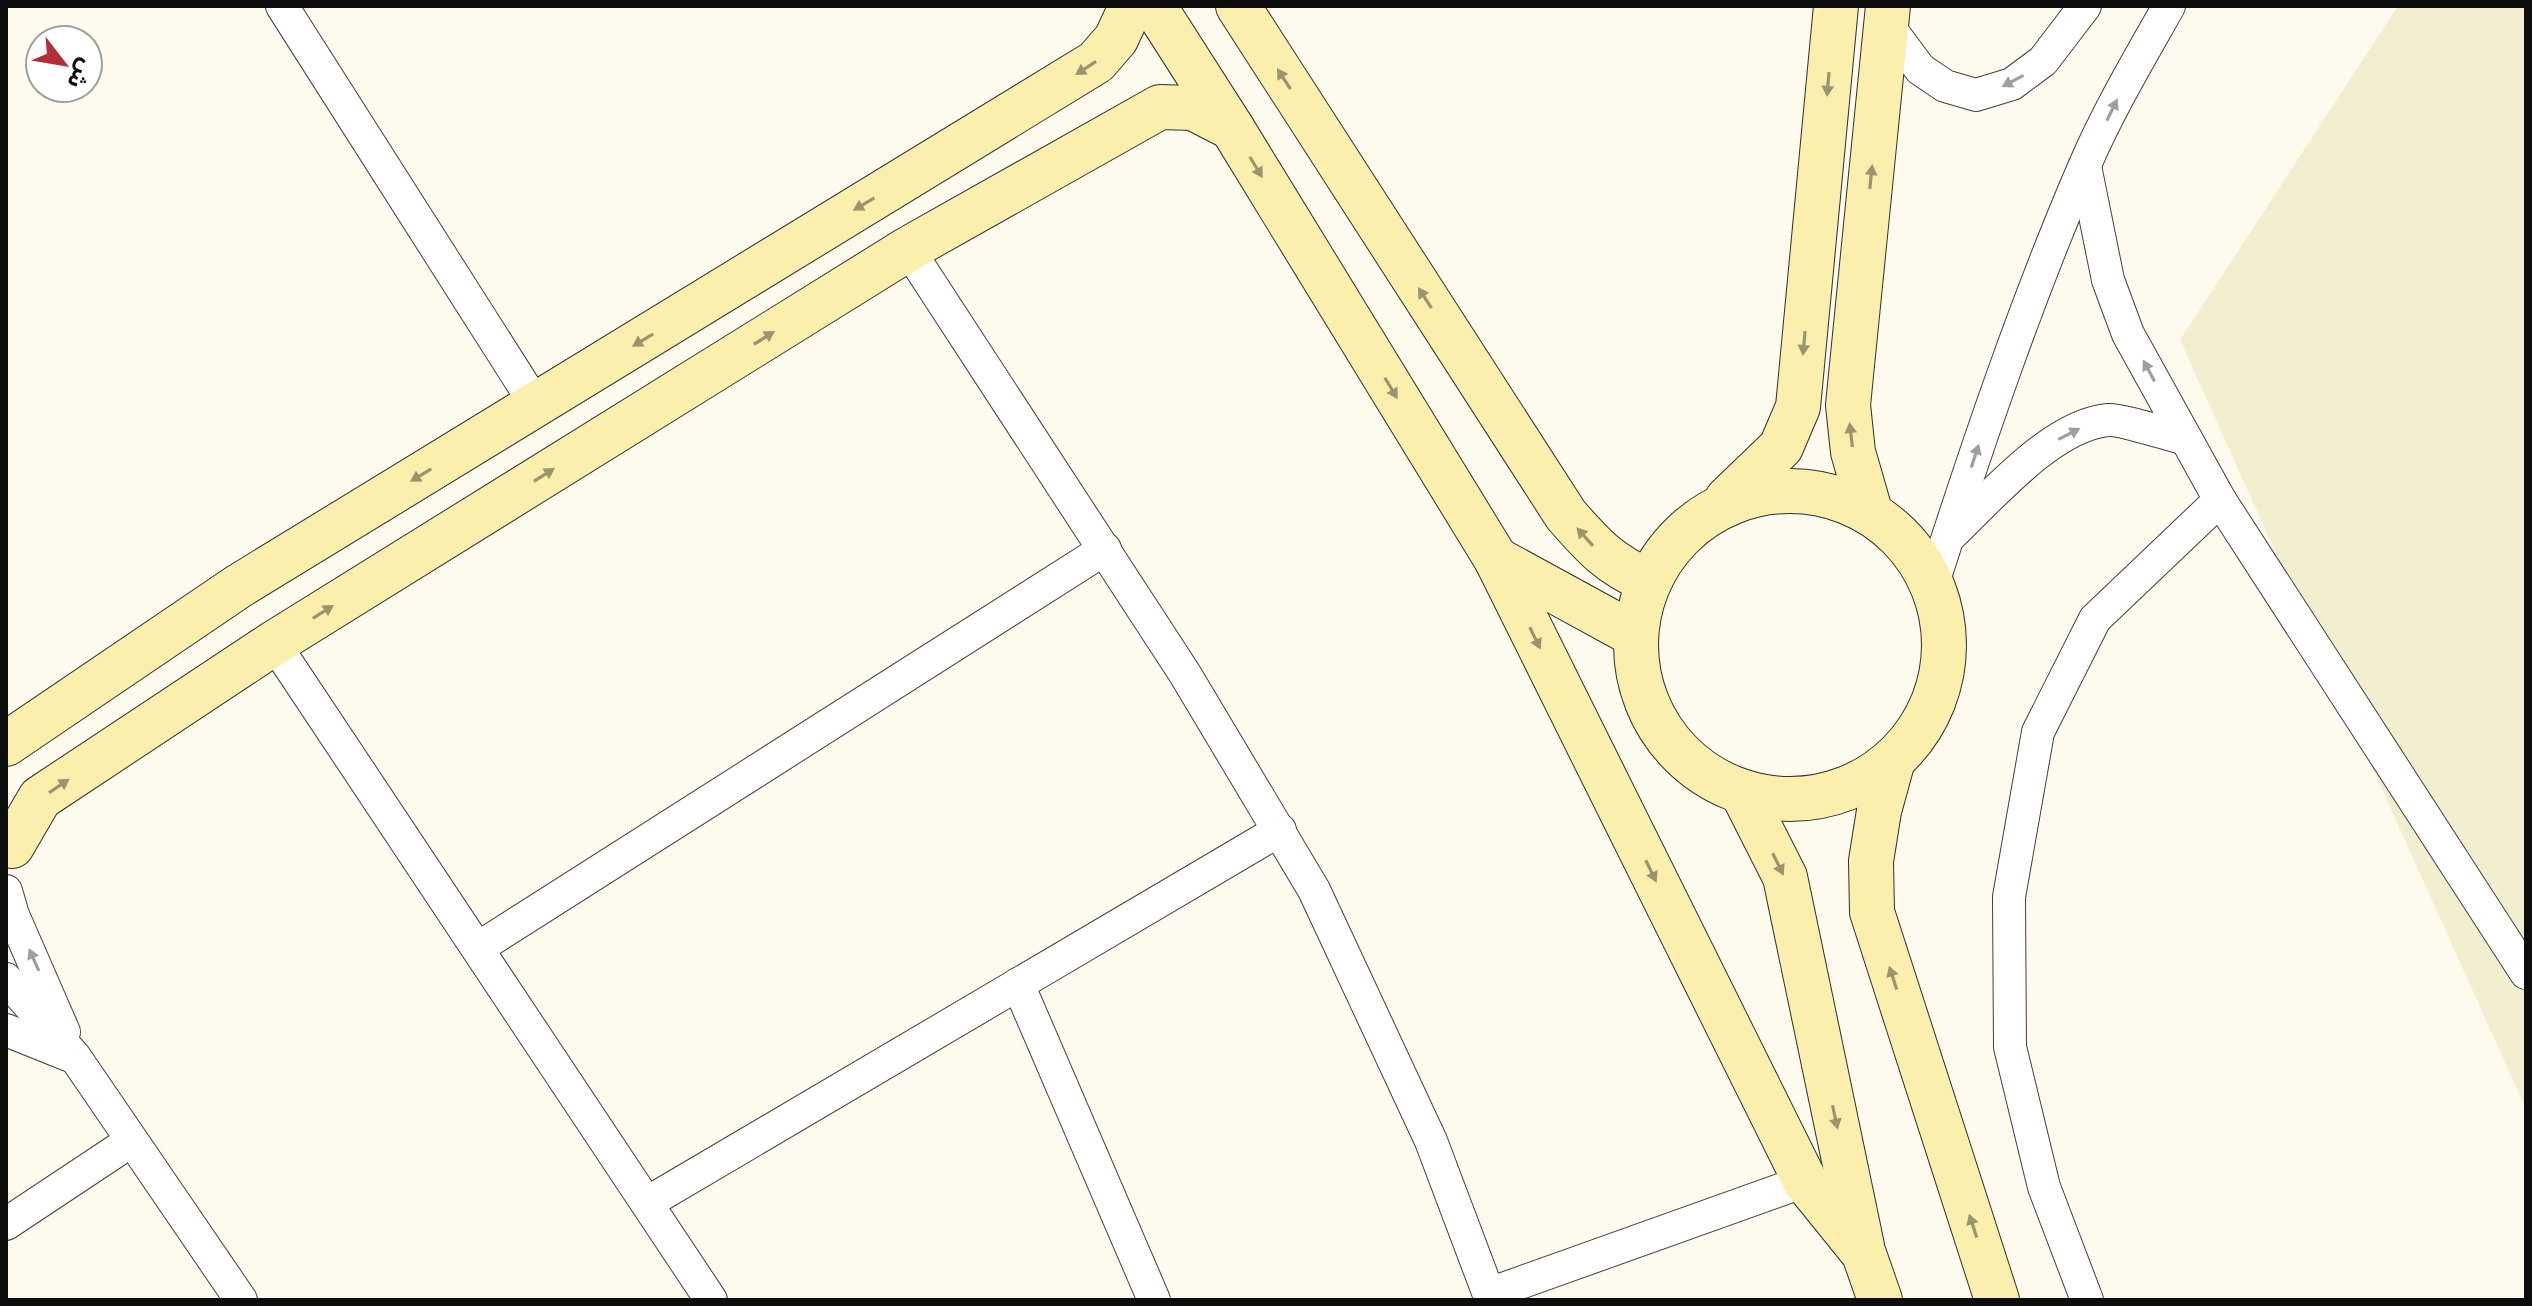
<svg xmlns="http://www.w3.org/2000/svg" width="2532" height="1306" font-family="'Times New Roman','Noto Sans Arabic',serif">
<style>
.farmland{fill:#f2eed0}
.lines{fill:none;stroke-linecap:round;stroke-linejoin:round}
.street-casing{stroke:#404040;stroke-width:34}
.secondary-casing{stroke:#2f2f2f;stroke-width:46}
.street{stroke:#fff;stroke-width:32}
.secondary{stroke:#faefad;stroke-width:44}
.oneway{fill:#9b956d}
.oneway2{fill:#9e9e9e}
</style>
<rect width="100%" height="100%" fill="#fefaee"/>
<!-- farmland -->
<path class="farmland" d="M2398 6H2526V1109L2180 340Z"/>
<g class="lines">
<!-- street casing -->
<g class="street-casing">
<g id="street">
<path d="M282 6 536 405"/>
<path d="M1886 23 1920 69 1945 86 1976 95 2012 84 2043 61 2085 6"/>
<path d="M2085 166 2108 280 2128 334 2220 500 2526 973"/>
<path d="M908 249 1185 674 1314 890 1431 1141 1491 1300"/>
<path d="M1952 534C1991 497 2052 425 2108 420 2121 419 2170 435 2186 439"/>
<path d="M1933 583C1978 443 2026 302 2084 167 2108 111 2139 59 2169 6"/>
<path d="M274 643 711 1300"/>
<path d="M6 891 13 915 64 1032"/>
<path d="M478 948 1105 549"/>
<path d="M6 979 75 1057 241 1300"/>
<path d="M1018 984 1154 1300"/>
<path d="M6 1030 68 1055"/>
<path d="M647 1203 1280 830"/>
<path d="M6 1224 131 1141"/>
<path d="M1489 1294 1805 1181"/>
<path d="M2087 1300 2044 1187 2010 1047 2009 897 2038 732 2095 619 2220 500"/>
</g>
</g>
<!-- secondary casing -->
<g class="secondary-casing">
<g id="secondary">
<path d="M1154 6 1232 128 1496 559 1805 1181 1864 1254 1880 1300"/>
<path d="M1238 6 1566 515C1593 546 1609 564 1648 581"/>
<circle cx="1790" cy="645" r="154"/>
<path d="M1727 499 1781 447 1798 407 1836 6"/>
<path d="M1870 511 1853 452 1848 405 1888 6"/>
<path d="M1496 559 1635 635"/>
<path d="M6 744 239 586 1096 62 1116 39 1129 11 1128 6"/>
<path d="M1893 760 1879 811 1871 861 1872 912 1997 1300"/>
<path d="M1743 794 1785 877 1862 1246"/>
<path d="M12 846 40 798 274 643 908 249 1160 107 1193 108 1232 128"/>
</g>
</g>
<!-- street -->
<use href="#street" class="street"/>
<!-- secondary -->
<use href="#secondary" class="secondary"/>
</g>
<!-- one-way arrows -->
<defs><path id="oneway-solid" d="M-6-.8H1V-3.2L6.5 0L1 3.2V.8H-6Z" transform="scale(2)"/></defs>
<g class="oneway">
<use href="#oneway-solid" transform="translate(1086 68) rotate(147)"/>
<use href="#oneway-solid" transform="translate(1284 79) rotate(-123)"/>
<use href="#oneway-solid" transform="translate(1828 84) rotate(95)"/>
<use href="#oneway-solid" transform="translate(1256 167) rotate(59)"/>
<use href="#oneway-solid" transform="translate(1871 177) rotate(-84)"/>
<use href="#oneway-solid" transform="translate(864 204) rotate(149)"/>
<use href="#oneway-solid" transform="translate(1425 298) rotate(-123)"/>
<use href="#oneway-solid" transform="translate(764 338) rotate(-32)"/>
<use href="#oneway-solid" transform="translate(643 340) rotate(149)"/>
<use href="#oneway-solid" transform="translate(1804 343) rotate(95)"/>
<use href="#oneway-solid" transform="translate(1391 388) rotate(59)"/>
<use href="#oneway-solid" transform="translate(1851 435) rotate(-97)"/>
<use href="#oneway-solid" transform="translate(421 475) rotate(149)"/>
<use href="#oneway-solid" transform="translate(544 475) rotate(-32)"/>
<use href="#oneway-solid" transform="translate(1585 537) rotate(-132)"/>
<use href="#oneway-solid" transform="translate(323 612) rotate(-32)"/>
<use href="#oneway-solid" transform="translate(1535 638) rotate(64)"/>
<use href="#oneway-solid" transform="translate(59 786) rotate(-34)"/>
<use href="#oneway-solid" transform="translate(1778 864) rotate(64)"/>
<use href="#oneway-solid" transform="translate(1651 871) rotate(64)"/>
<use href="#oneway-solid" transform="translate(1893 978) rotate(-108)"/>
<use href="#oneway-solid" transform="translate(1835 1117) rotate(78)"/>
<use href="#oneway-solid" transform="translate(1973 1226) rotate(-108)"/>
</g>
<g class="oneway2">
<use href="#oneway-solid" transform="translate(2013 81) rotate(152)"/>
<use href="#oneway-solid" transform="translate(2112 110) rotate(-64)"/>
<use href="#oneway-solid" transform="translate(2149 371) rotate(-118)"/>
<use href="#oneway-solid" transform="translate(2069 434) rotate(-27)"/>
<use href="#oneway-solid" transform="translate(1975 456) rotate(-72)"/>
<use href="#oneway-solid" transform="translate(34 960) rotate(-114)"/>
</g>
<!-- border -->
<rect width="2532" height="1306" fill="none" stroke="#0d0d0d" stroke-width="16"/>
<!-- north arrow -->
<g transform="translate(64 64) rotate(121)"><circle r="38" fill="#ffffff" stroke="#9e9e9e" stroke-width="2"/>
<path d="M0-6L14 30L0 20L-14 30Z" fill="#b42e38"/>
<text y="-12" font-size="22" font-weight="bold" text-anchor="middle" fill="#0d0d0d">ش</text>
</g>
</svg>
